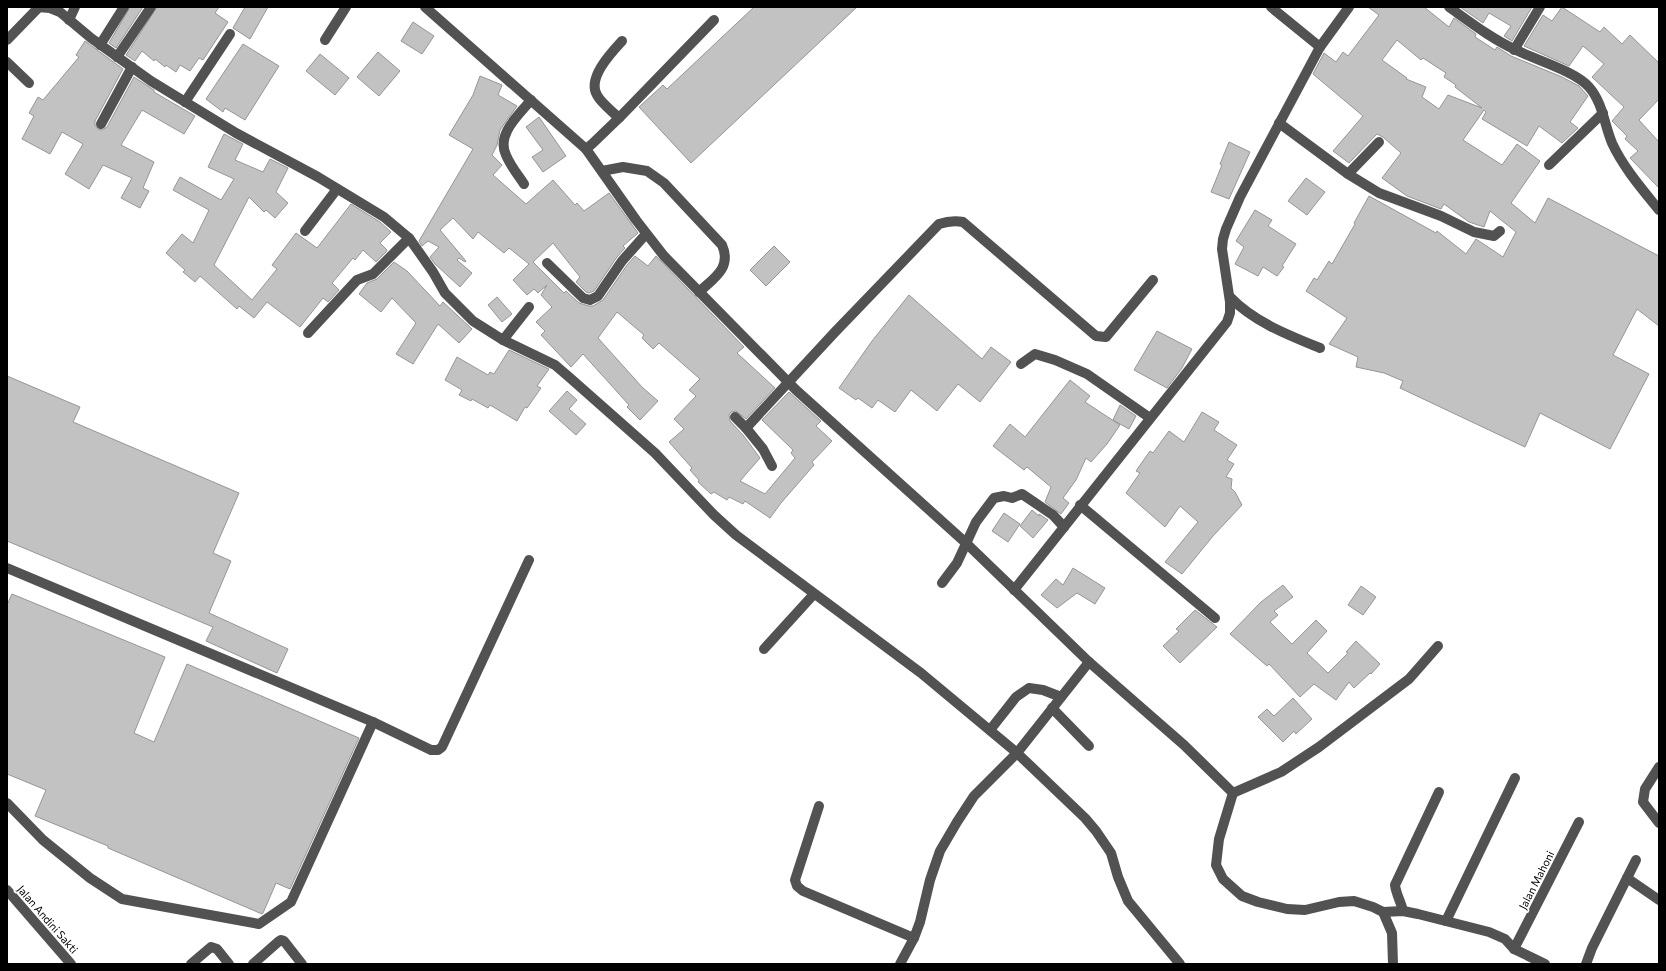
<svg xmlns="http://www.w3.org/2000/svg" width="1666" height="971" font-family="Commissioner,sans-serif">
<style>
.building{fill:#c2c2c2;stroke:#969696;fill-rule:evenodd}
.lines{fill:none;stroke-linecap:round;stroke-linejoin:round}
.minor{stroke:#525252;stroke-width:10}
.labels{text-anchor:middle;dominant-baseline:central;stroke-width:3.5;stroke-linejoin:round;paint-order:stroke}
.street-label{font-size:11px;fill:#000;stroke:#fff}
</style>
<rect width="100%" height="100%" fill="#fff"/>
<!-- building -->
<g class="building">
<path d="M130 7H143L116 48 109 43Z"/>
<path d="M157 7H219L215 13 228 22 203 60 199 58 190 71 180 65 176 72 166 65 165 67 155 59 154 61 142 51 135 61 126 55Z"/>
<path d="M245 7H268L250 39 233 28Z"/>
<path d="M754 7H857L691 163 639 107 663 85 667 89Z"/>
<path d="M1368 7H1424L1449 27 1454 18 1476 34 1475 37 1495 50 1497 47 1511 56 1562 77 1579 86 1588 96 1570 122 1578 128 1562 143 1539 126 1527 146 1482 119 1486 112 1484 110 1463 140 1502 165 1517 144 1540 161 1511 203 1535 223 1548 198 1659 256V326L1637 309 1613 355 1649 374 1610 449 1540 413 1525 447 1400 388 1403 381 1384 373 1356 367 1358 357 1329 344 1347 318 1306 291 1314 278 1317 280 1329 261 1332 264 1355 224 1354 223 1369 196 1436 233 1437 231 1466 254 1476 239 1503 257 1516 232 1490 211 1484 227 1469 222 1444 204 1441 209 1407 196 1382 178 1401 153 1383 137 1377 134 1349 163 1333 151 1363 116 1313 74 1324 53 1336 62 1343 52 1348 56 1379 15ZM1397 40 1421 60 1423 58 1446 73 1444 77 1456 85 1455 87 1482 108 1448 95 1439 109 1422 97 1426 87 1406 79 1407 78 1382 60Z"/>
<path d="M1460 7H1532L1512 41 1504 36 1511 26 1489 13 1483 23Z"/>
<path d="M1562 7 1600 32 1604 27 1622 44 1630 35 1659 63V99L1639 120 1659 142V188L1630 158 1638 151 1625 139 1627 136 1612 121 1624 107 1592 77 1604 64 1583 46 1569 66 1524 46 1543 15 1552 21Z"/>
<path d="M413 22 434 36 422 54 401 41Z"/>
<path d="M85 41 123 69 95 121V125L98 129 102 130 107 127 134 77 154 90V92L195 116 184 134 142 110 121 145 154 162 143 188 149 191 140 208 121 198 132 178 103 165 89 189 65 174 83 144 62 132 50 154 22 139 34 116 29 113 38 97 43 100 79 57 76 55Z"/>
<path d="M243 44 279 66 245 120 225 108 223 112 206 99Z"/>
<path d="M378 52 400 71 379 96 357 77Z"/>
<path d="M320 54 349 78 335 95 306 71Z"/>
<path d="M480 76 502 85 498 95 517 106 500 130 497 145 492 155 502 165 493 175 526 204 553 180 575 205 577 203 584 211 609 193 638 233 623 246 625 248 617 257 594 291 589 293 586 292 576 282 580 277 553 243 533 262 564 293 566 291 579 303 589 306H593L603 300 627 265 635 256 648 266 656 256 744 347 737 353 775 388 746 419 736 411 731 412 729 415 730 421 743 435 760 458 740 481 765 494 795 458 791 453 793 450 762 420 789 392 821 421 816 426 832 441 812 462 814 465 781 503 770 518 745 501 743 504 729 497 727 500 714 492 711 494 698 482 699 480 690 470 692 468 669 442 684 429 674 419 696 396 689 390 700 379 659 343 653 349 642 338 644 335 617 312 598 338 642 387 658 401 640 420 627 407 629 405 583 354 571 367 541 335 545 331 536 322 552 307 541 295 547 285 538 293 534 289 527 295 513 280 529 264 509 248 504 253 478 232 473 239 453 218 440 230 466 261 465 262 459 258 457 260 472 273 460 287 435 264 430 257 439 247 428 241 422 246 419 241 473 149 449 135 473 95Z"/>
<path d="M539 117 566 156 543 172 532 157 543 150 526 127Z"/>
<path d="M224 134 243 144 235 160 263 172 270 159 288 168 276 192 288 203 275 218 266 210 264 212 249 197 214 265 252 300 277 269 272 265 296 233 317 248 351 204 380 222 391 232 380 243 387 250 386 252 376 262 363 250 355 260 353 258 332 283 339 290 328 302 323 298 300 327 267 302 254 318 239 306 237 309 200 276 195 282 183 272 185 270 166 253 182 234 193 243 209 210 173 190 180 177 221 200 234 179 208 167Z"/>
<path d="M1229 142 1250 152 1229 199 1211 192 1222 165 1220 164Z"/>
<path d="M1306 178 1325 192 1307 215 1288 201Z"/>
<path d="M1255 210 1272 220 1268 226 1296 244 1282 266 1284 267 1277 276 1263 267 1258 276 1235 264 1244 247 1236 241Z"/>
<path d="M774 246 790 262 766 286 750 270Z"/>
<path d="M394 262 407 271 440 306 443 302 472 329 459 343 438 324 413 364 396 354 416 323 392 298 381 312 359 294 367 283 377 279Z"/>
<path d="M909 295 982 359 991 347 1011 362 980 402 958 384 937 411 911 390 895 412 878 400 872 408 858 398 856 400 839 388 872 341Z"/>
<path d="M497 297 512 314 502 322 488 305Z"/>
<path d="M1157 331 1192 349 1182 368 1167 388 1134 370Z"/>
<path d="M509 350 549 369 537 386 541 388 527 408 525 407 517 421 490 405 488 408 472 399 471 401 459 395 462 390 445 380 457 357 488 375 490 372 494 374Z"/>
<path d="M7 376 80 407 73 422 239 493 213 553 231 561 209 613 288 649 277 673 206 641 213 627 7 541Z"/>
<path d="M1070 380 1090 396 1085 402 1120 425 1107 444 1091 462 1086 458 1076 480 1063 498 1069 503 1061 514 1045 502 1051 487 1027 467 1024 470 993 446 1010 424 1025 437Z"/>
<path d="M567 391 577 400 569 409 586 424 576 435 549 411Z"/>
<path d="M1120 405 1136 416 1129 429 1113 420Z"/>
<path d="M1202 412 1219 422 1214 430 1237 445 1227 460 1234 464 1226 477 1232 479 1231 488 1235 492 1242 505 1213 536 1182 574 1165 562 1198 522 1180 506 1165 527 1126 493 1140 473 1136 471 1150 451 1153 453 1169 431 1184 442Z"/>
<path d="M1032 510 1039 516V514L1048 520 1033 538 1020 526Z"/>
<path d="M1004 513 1020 524 1008 542 992 531Z"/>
<path d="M1073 568 1105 588 1095 604 1077 593 1057 608 1041 595 1056 579 1063 585Z"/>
<path d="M1283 585 1293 597 1274 611 1278 615 1270 622 1292 644 1316 620 1327 631 1307 653 1328 673 1348 653 1346 652 1356 641 1380 664 1371 674 1370 673 1354 688 1349 682 1336 700 1314 684 1300 697 1269 664 1267 666 1230 634 1261 602Z"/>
<path d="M1361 586 1376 597 1363 615 1348 605Z"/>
<path d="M12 594 165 657 134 733 154 742 187 664 359 738 290 889 276 883 263 913 262 914 108 848V846L35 816 46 790 7 774V605Z"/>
<path d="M1195 610 1217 627 1180 663 1163 646 1179 631 1176 629Z"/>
<path d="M1293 698 1312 719 1296 734 1294 731 1283 742 1258 717 1267 709 1274 716Z"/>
</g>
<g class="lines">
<!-- minor -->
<g class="minor">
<path d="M37 7 50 8 60 12 91 38 151 81 236 133 318 177 384 217 409 238 433 272 445 293 473 321 503 340 555 365 569 377 655 453 714 515 736 535 921 673 1017 753 1085 818 1096 831 1111 853 1118 877 1128 901 1180 964"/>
<path d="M425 7 586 149 636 220 664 256 796 390 966 543 1089 662 1184 745 1233 793 1219 839 1216 865 1223 879 1242 896 1258 902 1287 909 1305 910 1339 902 1354 901 1373 907 1383 912 1392 933 1393 964"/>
<path d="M1271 7 1320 47"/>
<path d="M1449 7C1470 22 1492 39 1516 50 1536 60 1575 71 1589 87 1603 103 1604 124 1612 143 1623 167 1642 189 1659 210"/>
<path d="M69 20 75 7"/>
<path d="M7 40 39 7"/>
<path d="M325 40 346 7"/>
<path d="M100 45 124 7"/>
<path d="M1514 50 1540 7"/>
<path d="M117 57 151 7"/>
<path d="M7 62 29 83"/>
<path d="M185 102 230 34"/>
<path d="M619 118C612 111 601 103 597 95 587 78 611 53 622 41"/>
<path d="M1279 123 1348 174 1379 193 1441 216 1474 232 1494 236 1500 231"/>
<path d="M101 124 132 67"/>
<path d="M586 149 592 144 619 118 714 20"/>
<path d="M1549 165 1603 113"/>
<path d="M602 171 623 167 647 171 664 183 722 245C732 268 714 278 699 292"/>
<path d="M1348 174 1379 142"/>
<path d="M524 184C518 175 510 165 506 155 496 134 519 115 531 100"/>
<path d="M305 231 337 189"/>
<path d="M547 263 583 298 590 300 598 296 622 261 646 234"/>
<path d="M1230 297C1254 322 1288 335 1320 348"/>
<path d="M308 333 357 280 373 274 409 238"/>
<path d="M503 340 529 307"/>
<path d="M1021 364 1035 354 1055 360 1087 374 1150 418"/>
<path d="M735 417 746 428 835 332 939 224C948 221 954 220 963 222L1096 336 1106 337 1153 280"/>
<path d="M746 428 763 449 772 466"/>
<path d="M1080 505 1215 618"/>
<path d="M7 568 373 722 431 750H438L442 747 529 560"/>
<path d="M942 583 957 563 976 522 994 498 1004 496 1012 498 1022 494 1053 515 1064 527"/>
<path d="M1014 590 1227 322 1230 313V302L1222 249 1223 239 1226 229 1240 197 1320 47 1349 7"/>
<path d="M764 649 814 594"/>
<path d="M1052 708 1089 746"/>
<path d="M990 730 1016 697 1029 688 1043 690 1061 697"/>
<path d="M1659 767 1645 789 1643 802 1659 823"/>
<path d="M1233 793 1281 772 1319 747 1409 679 1438 646"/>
<path d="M7 803 43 840 90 878 122 899 259 924 291 902 373 722"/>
<path d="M819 806 795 880 797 886 803 891 914 938"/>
<path d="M1627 878 1659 900"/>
<path d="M7 890 71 964"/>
<path d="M1403 911C1401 902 1396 894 1395 885L1439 792"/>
<path d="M1383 912 1403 911 1418 914 1489 932 1505 939 1514 949 1545 964"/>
<path d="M1446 921 1515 778"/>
<path d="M1514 949 1579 822"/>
<path d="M191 964 211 947 217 949 229 964"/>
<path d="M253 964 278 942 281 940 284 941 302 964"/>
<path d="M900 964 914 938 920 922 930 880 940 851 957 822 974 796 1017 753 1089 662"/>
<path d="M1586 964 1592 948 1636 860"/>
</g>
</g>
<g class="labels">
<!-- street labels -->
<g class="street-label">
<text transform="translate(1536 880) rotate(-63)">Jalan Mahoni</text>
<text transform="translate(48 919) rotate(49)">Jalan Andini Sakti</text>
</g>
</g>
<!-- border -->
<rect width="1666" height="971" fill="none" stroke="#000000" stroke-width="16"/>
</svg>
